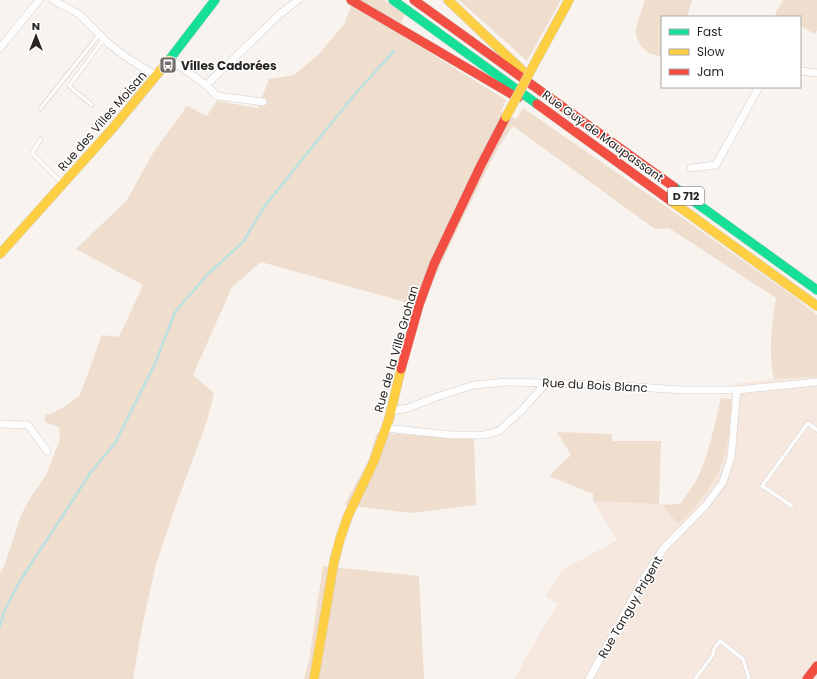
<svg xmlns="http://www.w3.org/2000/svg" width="817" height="679" font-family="Poppins,sans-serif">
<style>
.commercial{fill:#f6e8de}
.green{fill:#efddcd}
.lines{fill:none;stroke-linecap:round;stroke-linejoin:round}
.stream{stroke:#bbe1e0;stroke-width:2.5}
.lane-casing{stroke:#d3cfcb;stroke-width:4.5}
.street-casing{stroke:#d3cfcb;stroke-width:8}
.fast-casing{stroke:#d3cfcb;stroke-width:10}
.slow-casing{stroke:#d3cfcb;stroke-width:10}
.jam-casing{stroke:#d3cfcb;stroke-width:10}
.lane{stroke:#fefdfd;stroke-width:3.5}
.street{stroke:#fefdfd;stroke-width:7}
.fast{stroke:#16e098;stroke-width:9}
.slow{stroke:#ffcf43;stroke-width:9}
.jam{stroke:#f24e42;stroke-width:9}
.slow-bridge-casing{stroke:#d3cfcb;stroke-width:10;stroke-linecap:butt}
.slow-bridge{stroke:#ffcf43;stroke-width:9}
.labels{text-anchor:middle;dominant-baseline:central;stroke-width:3;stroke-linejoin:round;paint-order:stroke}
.shield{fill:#fff;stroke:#686664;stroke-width:1}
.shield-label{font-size:11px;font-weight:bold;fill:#282522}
.poi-label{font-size:12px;font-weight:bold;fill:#282522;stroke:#fff;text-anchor:start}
.street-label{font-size:12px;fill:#282522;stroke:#fff}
</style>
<rect width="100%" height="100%" fill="#f8f3ef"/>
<!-- commercial -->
<path class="commercial" d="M817 377V679H514L557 604 545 596 562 570 617 540 593 501 659 504 662 505 678 524 720 469 726 450 734 384 774 379Z"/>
<!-- green -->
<g class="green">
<path d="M354 0H384L404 14 398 33 506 100 501 112 516 119 523 108 681 217 796 298 817 315V377L774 379C768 352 772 325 776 298L669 228 655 229 513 126C496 148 485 174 473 198 455 234 437 270 423 307L261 262 232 287 193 375 214 393 207 421 177 502 156 564 142 627 133 679H0V573L5 564 21 515 31 497 46 475 60 439 59 427 45 422V414H50L66 406 80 395 102 335 119 337 143 285 76 249 127 200 153 153 187 106 207 116 217 101 258 108 269 79 294 75 319 54 344 24Z"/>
<path d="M459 0H561L527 61Z"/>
<path d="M645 0H692L687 17H662V56C649 56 638 47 636 33 635 27 643 7 645 0Z"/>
<path d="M783 0H817V30L815 34 800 26V17H781L775 14Z"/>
<path d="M721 398 732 399C730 416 730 434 726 451 719 480 699 504 678 524L662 505 680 504C687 494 695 484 700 473 710 449 715 423 721 398Z"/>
<path d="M557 432 612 434V441H661L659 504 593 501V494L549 476 571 455Z"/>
<path d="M377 433 474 438 476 505 411 513 344 505 368 462Z"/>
<path d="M323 566 419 576 424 679H304L309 660Z"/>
</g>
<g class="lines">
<!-- stream -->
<path class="stream" d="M0 626 4 612 20 581 91 472 115 443 155 364 175 312 208 274 243 242 264 207 355 94 394 51"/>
<!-- lane casing -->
<g class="lane-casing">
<g id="lane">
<path d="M92 105 69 86 104 39"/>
<path d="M40 109 99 35"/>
<path d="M41 139 32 153 62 183"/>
<path d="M792 506 762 486 808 423 817 430"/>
<path d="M695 679 713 655 714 649 720 641 743 659 749 678 748 679"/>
</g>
</g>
<!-- street casing -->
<g class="street-casing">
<g id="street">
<path d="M53 0 79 14 109 44 129 59 157 76"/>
<path d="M0 48 39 0"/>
<path d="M170 59 206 85 217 96 263 102"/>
<path d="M800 71 817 73"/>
<path d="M206 85 280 14 298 0"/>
<path d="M691 168 716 165 759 87"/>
<path d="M391 411 408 408 439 396 474 385 508 382 610 385 681 390H737L817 382"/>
<path d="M0 424 28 425 47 451"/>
<path d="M385 428 452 435H483L499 431 522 410 546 383"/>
<path d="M589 679 645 576 664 548 706 505 723 482 731 458 737 390"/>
</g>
</g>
<!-- fast casing -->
<g class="fast-casing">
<g id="fast">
<path d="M393 0 537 104"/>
<path d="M169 60 215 0"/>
<path d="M674 187 817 290"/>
</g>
</g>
<!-- slow casing -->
<g class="slow-casing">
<g id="slow">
<path d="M448 0 525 73"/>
<path d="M538 57 569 0"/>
<path d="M671 201 817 306"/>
<path d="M0 254 112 129 169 60"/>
<path d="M314 679 334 562 340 539 348 516 374 461 389 419 401 369"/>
</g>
</g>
<!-- jam casing -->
<g class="jam-casing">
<g id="jam">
<path d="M351 0 518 98"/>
<path d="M414 0 674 187"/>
<path d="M537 104 671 201"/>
<path d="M401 369 419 305 434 264 481 165 506 117"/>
<path d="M807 679 817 666"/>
</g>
</g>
<!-- lane -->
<use href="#lane" class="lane"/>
<!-- street -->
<use href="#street" class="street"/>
<!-- fast -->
<use href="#fast" class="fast"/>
<!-- slow -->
<use href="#slow" class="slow"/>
<!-- jam -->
<use href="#jam" class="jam"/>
<!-- slow-bridge casing -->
<g class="slow-bridge-casing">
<path id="slow-bridge" d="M506 117 538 57"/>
</g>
<!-- slow-bridge -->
<use href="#slow-bridge" class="slow-bridge"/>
</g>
<!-- icons -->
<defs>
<g id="bus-square" transform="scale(0.9)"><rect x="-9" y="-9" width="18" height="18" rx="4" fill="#716d6a" stroke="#fff"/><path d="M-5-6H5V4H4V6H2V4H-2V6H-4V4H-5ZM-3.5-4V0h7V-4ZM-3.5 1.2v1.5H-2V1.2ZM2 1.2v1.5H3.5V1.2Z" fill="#fff"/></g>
</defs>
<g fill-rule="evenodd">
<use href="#bus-square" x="168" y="65"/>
</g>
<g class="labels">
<!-- shield labels -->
<rect class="shield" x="668" y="187" width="36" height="18" rx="3"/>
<g class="shield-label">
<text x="686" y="196">D 712</text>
</g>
<!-- poi labels -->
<g class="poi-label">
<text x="181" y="65">Villes Cadorées</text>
</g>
<!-- street labels -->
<g class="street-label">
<text transform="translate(102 121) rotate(-49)">Rue des Villes Moisan</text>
<text transform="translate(603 136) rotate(36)">Rue Guy de Maupassant</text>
<text transform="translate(396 349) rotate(-74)">Rue de la Ville Grohan</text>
<text transform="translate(595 385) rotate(3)">Rue du Bois Blanc</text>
<text transform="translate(630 607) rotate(-60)">Rue Tanguy Prigent</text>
</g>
</g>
<!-- legend -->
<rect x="661" y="16" width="140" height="72" fill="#ffffff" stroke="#a9a8a7"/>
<rect x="669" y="29" width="20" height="6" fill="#16e098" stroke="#a9a8a7"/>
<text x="697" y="36" font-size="12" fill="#282522">Fast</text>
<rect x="669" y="49" width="20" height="6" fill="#ffcf43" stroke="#a9a8a7"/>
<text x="697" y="56" font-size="12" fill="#282522">Slow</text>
<rect x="669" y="69" width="20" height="6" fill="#f24e42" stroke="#a9a8a7"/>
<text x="697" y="76" font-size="12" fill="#282522">Jam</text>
<!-- north arrow -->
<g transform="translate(36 36)" stroke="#ffffff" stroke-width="3" paint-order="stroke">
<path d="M0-3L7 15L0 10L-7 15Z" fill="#282522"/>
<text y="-6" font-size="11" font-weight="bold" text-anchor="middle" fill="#282522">N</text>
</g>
</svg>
